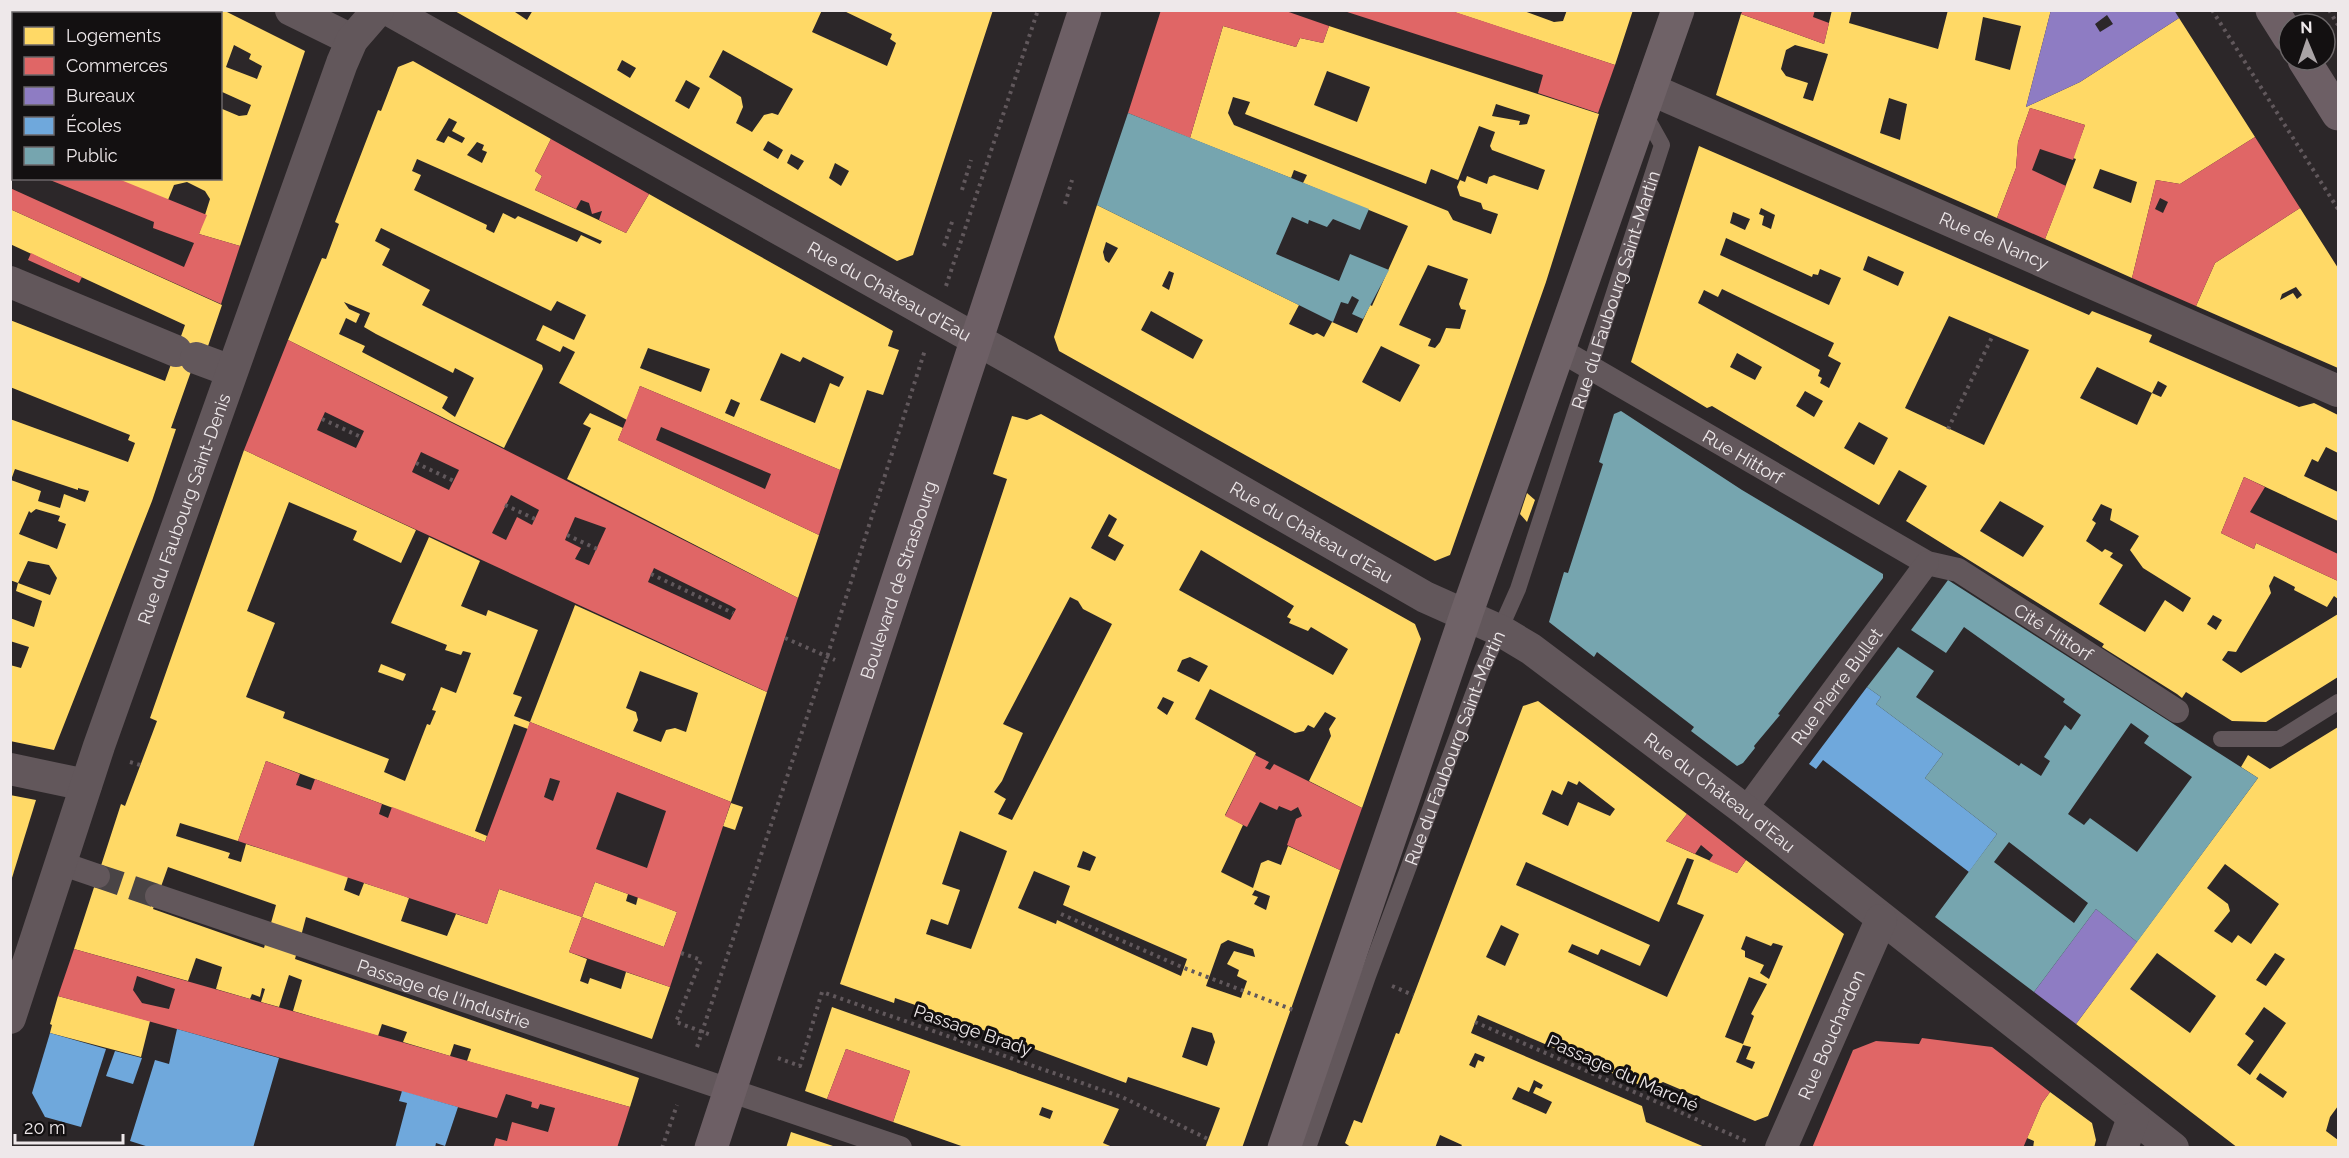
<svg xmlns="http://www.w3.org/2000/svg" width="2349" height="1158" font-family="Raleway,sans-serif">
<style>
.homes{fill:#ffd966;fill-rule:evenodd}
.shops{fill:#e06666;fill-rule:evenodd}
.offices{fill:#8e7cc3;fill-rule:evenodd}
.schools{fill:#6fa8dc}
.public{fill:#76a5af;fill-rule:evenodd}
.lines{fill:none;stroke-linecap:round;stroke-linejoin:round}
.pedestrian-tunnel{stroke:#494446;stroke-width:24;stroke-dasharray:24 12;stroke-linecap:butt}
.path{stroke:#61585c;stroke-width:4;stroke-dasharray:3 4.5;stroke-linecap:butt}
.service{stroke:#62575b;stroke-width:16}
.pedestrian{stroke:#62575b;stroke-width:24}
.minor{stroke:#62575b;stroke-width:32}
.secondary{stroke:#6f6267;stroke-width:33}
.primary{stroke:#6d5f65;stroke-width:33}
.labels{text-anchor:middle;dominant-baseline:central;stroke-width:6;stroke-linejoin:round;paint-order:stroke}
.street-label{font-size:18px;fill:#eee8ea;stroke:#131011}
</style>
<rect width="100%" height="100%" fill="#2c2729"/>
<!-- homes -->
<g class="homes">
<path d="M10 10H91L90 14H14V137L10 136Z"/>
<path d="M127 10 227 12 305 51 240 246 199 234 210 199 205 191 187 182 174 185 168 200 116 179 220 178V108L239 116 247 115 251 105 220 91V14H125ZM234 45 251 54 249 59 262 66 257 79 226 67Z"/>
<path d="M453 10H516L515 12 527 20 533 10H822L812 32 887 66 896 43 890 39 892 34 842 10H993L913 255 897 261ZM723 50 793 89 778 115 772 113 764 115 752 132 736 123 743 107 741 97 709 77ZM622 60 636 68 630 78 617 70ZM686 80 700 88 689 109 675 101ZM768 141 783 150 778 159 763 150ZM791 154 804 161 798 170 787 163ZM835 163 849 171 841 186 829 178Z"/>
<path d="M1521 10 1554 22 1563 21 1567 10H1633L1615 65 1451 11Z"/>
<path d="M1832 10H1852L1849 23 1938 49 1948 10H2051L2026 107 2080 82 2179 18 2255 137 2180 184 2156 180 2132 278 2045 239 2076 159 2073 158 2085 125 2030 108 2018 142 2016 168 1997 218 1716 95 1741 14 1824 44ZM1983 17 2021 26 2010 70 1975 60ZM1795 45 1828 54 1813 101 1803 98 1808 83 1786 76 1781 69 1786 50ZM1889 98 1907 104 1900 140 1880 133ZM2100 169 2137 182 2131 203 2093 188Z"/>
<path d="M1223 26 1296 47 1300 38 1323 43 1329 26 1599 114 1546 282 1450 555 1435 561 1059 351 1054 337 1097 205 1299 305 1289 324 1313 335 1317 333 1324 337 1332 322 1357 333 1370 305 1372 306 1408 226 1303 183 1307 175 1294 170 1291 178 1190 138ZM1327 71 1370 87 1357 122 1314 105ZM1233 97 1250 102 1245 114 1426 184 1431 169 1458 180 1479 126 1495 132 1490 146 1492 150 1545 170 1538 190 1494 175 1489 177 1487 184 1467 176 1465 182 1460 180 1457 187 1460 196 1481 203 1483 209 1498 214 1491 234 1453 220 1448 211 1234 125 1228 113ZM1496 104 1530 115 1527 124 1519 125 1520 121 1492 116ZM1106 242 1118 248 1109 263 1105 260 1103 252ZM1428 265 1468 279 1459 304 1461 309 1466 310 1460 329 1446 328 1440 342 1435 348 1428 346 1431 339 1399 325ZM1169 271 1174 273 1169 290 1162 286ZM1151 311 1203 340 1193 359 1141 330ZM1381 346 1420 365 1400 402 1362 382Z"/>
<path d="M413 61 551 139 535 171 542 176 535 190 626 233 649 194 893 331 888 346 899 350 883 395 867 390 840 470 640 386 627 420 559 383 575 352 563 346 560 352 536 340 543 325 574 340 586 315 557 301 551 311 381 228 375 241 390 249 382 265 430 290 422 305 542 365 543 369 504 448 288 340 322 258 326 259 339 224 335 222 378 110 381 111 398 67ZM449 118 457 122 452 131 465 138 462 143 448 136 444 143 436 140ZM477 142 484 145 482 150 487 152 482 163 467 155ZM417 159 602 241 600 244 581 235 577 242 518 216 515 219 503 213 494 233 486 229 487 225 414 190 421 175 412 171ZM344 302 370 313 364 327 376 334 453 373 455 368 474 378 455 417 442 408 448 397 362 352 365 346 339 334 346 318 356 323 360 314 349 309ZM648 348 710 369 701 392 640 368ZM781 353 800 362 803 357 844 377 839 387 830 383 815 423 760 400ZM731 399 740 403 734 417 725 413Z"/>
<path d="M1699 146 2089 315 2092 311 2152 335 2149 342 2299 407 2314 403 2338 415V453L2326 447 2318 462 2312 459 2304 476 2338 492V521L2244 477 2221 533 2254 549 2256 543 2338 581V599L2334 596 2327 607 2294 590 2295 587 2274 576 2269 586 2271 593 2236 652 2228 651 2222 660 2241 673 2338 614V677L2266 722 2232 721 2186 692 2182 698 2177 694 2102 647 2104 644 1906 521 1927 486 1899 470 1879 505 1712 406 1707 408 1631 362ZM1761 208 1775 215 1771 229 1762 225 1764 216 1759 214ZM1733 212 1750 219 1745 230 1730 223ZM1726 238 1812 277 1813 274 1818 275 1820 269 1841 278 1829 305 1720 255ZM1868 256 1904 272 1898 286 1863 270ZM1722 289 1834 343 1828 356 1841 363 1829 388 1820 383 1822 378 1818 376 1820 370 1698 303 1704 290 1718 297ZM1949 316 2029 350 1984 445 1905 408ZM1737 353 1762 367 1755 380 1730 367ZM2097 367 2152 393 2137 425 2080 398ZM2158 381 2167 386 2161 397 2152 393ZM1805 391 1823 401 1814 417 1796 406ZM1859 422 1888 438 1874 465 1844 448ZM2000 501 2044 526 2023 557 1980 531ZM2101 504 2112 509 2110 520 2139 536 2130 550 2143 568 2191 598 2183 612 2165 600 2145 632 2099 604 2123 565 2110 557 2113 553 2105 549 2102 552 2086 541 2096 523 2092 520ZM2213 615 2222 620 2216 630 2207 624Z"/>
<path d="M2300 208 2338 268V368L2196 306 2215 263ZM2296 287 2302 295 2297 299 2293 293 2280 300 2282 294Z"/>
<path d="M10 209 222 305 207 349 200 346 171 428 176 429 152 501 54 750 10 741V665L21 668 29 647 10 641V618L34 627 42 601 16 591 18 583 10 580V419L128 462 135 443 128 440 130 435 10 387V320L165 381 185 325 10 244ZM15 469 78 490V488L89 491 85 502 64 494 60 508 38 501 41 491 11 480ZM36 509 60 516 58 521 66 524 57 549 19 534 29 511 31 513ZM28 561 49 565 57 578 50 595 18 583Z"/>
<path d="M590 413 623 428 618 440 819 535 798 598 567 479 591 428 583 424Z"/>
<path d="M1041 414 1415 624 1421 639 1362 808 1309 781 1331 736 1329 729 1336 718 1325 712 1314 728 1308 725 1304 731 1295 733 1210 689 1195 719 1256 753 1225 815 1243 825 1221 872 1253 888 1261 863 1268 860 1281 865 1288 846 1340 870 1242 1148H1205L1220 1108 1128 1077 1126 1083 921 1007 895 998 894 1003 840 984 1007 479 993 474 1012 416 1027 420ZM1109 514 1117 519 1108 536 1124 545 1115 561 1091 548ZM1201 550 1294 606 1287 617 1291 619 1289 623 1308 631 1311 627 1348 649 1333 675 1179 590ZM1070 597 1078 601 1083 609 1112 624 1012 820 998 814 1006 799 994 792 1002 781 1023 733 1003 724ZM1190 657 1208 666 1199 682 1177 671 1182 660ZM1163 697 1174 702 1167 715 1157 708ZM960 831 1007 851 971 949 926 934 931 919 948 925 960 890 942 884ZM1083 851 1096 857 1090 871 1077 867ZM1034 871 1070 886 1063 905 1187 959 1181 976 1057 920 1056 924 1018 908ZM1255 890 1270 896 1266 910 1254 904 1258 897 1252 895ZM1228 940 1253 949 1255 957 1234 951 1227 964 1239 970 1237 976 1247 981 1241 998 1206 986 1221 944ZM1192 1027 1212 1033 1215 1042 1207 1066 1182 1057Z"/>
<path d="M244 450 416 530 401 563 353 540 357 531 289 502 247 611 275 623 246 697 285 712 283 718 389 759 384 772 405 781 427 724 430 725 436 711 432 710 441 687 456 693 471 653 463 651 461 655 445 650 447 645 391 623 429 537 480 561 461 606 486 616 488 610 538 630 513 694 522 697 514 716 530 722 528 729 514 724 475 831 487 836 485 842 266 761 238 841 180 823 176 836 230 853 228 858 241 862 246 844 340 874 348 877 344 890 359 896 364 883 404 896 409 898 401 921 447 936 456 914 487 924 499 889 582 917 569 952 587 959 580 981 588 984 590 978 621 989 626 972 670 987 652 1039 306 917 295 959 639 1078 630 1107 467 1061 471 1049 454 1044 450 1056 403 1042 407 1032 382 1024 378 1036 293 1011 302 980 289 975 279 1007 261 1002 265 989 262 988 260 997 252 994 250 999 216 989 222 967 196 958 188 981 74 949 121 804 125 806 157 721 150 718ZM168 867 276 905 264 948 153 909Z"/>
<path d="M1527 493 1535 500 1527 522 1520 514Z"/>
<path d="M575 605 767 692 731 802 530 722ZM640 671 698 693 686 732 675 728 666 730 661 742 633 731 638 720 636 712 626 708Z"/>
<path d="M381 664 406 674 403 681 378 672Z"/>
<path d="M1538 701 1687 814 1666 841 1737 873 1746 860 1844 934 1810 1015 1768 1116 1755 1121 1663 1082 1649 1089 1478 1015 1471 1033 1642 1106 1646 1122 1707 1148H1460L1462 1145 1440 1135 1435 1148H1352L1345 1143 1354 1120 1362 1123 1396 1033 1399 1034 1523 706ZM1568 781 1577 785 1579 781 1615 809 1610 816 1578 802 1568 826 1542 814 1552 790 1562 795ZM1687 858 1694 860 1677 904 1704 915 1667 997 1568 952 1572 944 1598 955 1601 949 1640 966 1650 945 1516 885 1526 862 1659 922ZM1501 925 1519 934 1505 966 1486 957ZM1746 936 1771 946 1773 943 1783 946 1769 979 1760 973 1764 965 1745 957V951L1741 949ZM1749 977 1767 984 1751 1014 1754 1016 1743 1044 1725 1037ZM1743 1045 1751 1047 1746 1059 1755 1062 1752 1069 1736 1062ZM1475 1053 1485 1057 1483 1062 1478 1060 1475 1068 1469 1065ZM1534 1080 1543 1085 1541 1089 1536 1087 1533 1093 1552 1102 1546 1114 1512 1099 1518 1087 1529 1092Z"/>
<path d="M2338 727V1106L2330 1117 2326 1131 2338 1140V1148H2238L2076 1024 2258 778 2241 767 2248 755 2270 769ZM2225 864 2279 904 2251 944 2238 935 2232 943 2214 931 2230 911 2228 904 2207 888ZM2157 953 2216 996 2190 1033 2130 989ZM2275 953 2285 959 2266 986 2256 980ZM2264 1007 2286 1023 2250 1075 2237 1065 2254 1041 2245 1034ZM2260 1073 2287 1092 2283 1098 2256 1079Z"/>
<path d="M10 795 36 800 11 881H10Z"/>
<path d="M731 803 743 807 735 830 723 826Z"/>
<path d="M595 882 628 894 626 901 636 905 638 897 677 912 664 947 582 917Z"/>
<path d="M58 996 150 1021 141 1057 50 1033 52 1025 50 1024Z"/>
<path d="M832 1007 1119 1109 1103 1143 1115 1148H967L893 1122 910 1071 846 1049 827 1099 805 1091ZM1042 1107 1053 1111 1050 1119 1039 1115Z"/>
<path d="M2050 1092 2092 1123 2096 1140 2094 1148H2033L2034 1141 2027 1138 2042 1103Z"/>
<path d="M791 1132 836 1147V1148H786Z"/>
</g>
<!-- shops -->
<g class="shops">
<path d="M1161 10H1283L1329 26 1323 43 1300 38 1296 47 1223 26 1190 138 1128 113Z"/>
<path d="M1341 10H1449L1615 65 1598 113 1538 93 1543 75Z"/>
<path d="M1743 10H1815L1813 17 1829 23 1824 44 1741 14Z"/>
<path d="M2030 108 2085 125 2073 160 2040 149 2032 170 2066 186 2045 239 1997 218 2016 168 2018 142Z"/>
<path d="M2255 137 2300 208 2215 263 2196 306 2132 278 2156 180 2180 184ZM2160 198 2168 202 2163 213 2155 209Z"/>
<path d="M551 139 649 194 626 233 599 220 602 211 592 214 589 203 581 200 576 209 535 190 542 176 535 171Z"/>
<path d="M45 178H116L207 215 199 234 240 246 221 304 10 209V188L184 267 194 243 153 228 154 222Z"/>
<path d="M31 253 70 272 82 277 79 283 28 260Z"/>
<path d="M288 340 798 598 767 692 244 450ZM325 412 364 431 356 448 317 430ZM421 452 459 470 449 490 412 472ZM511 495 539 510 532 525 517 517 506 540 492 533ZM575 517 606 528 589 565 575 559 581 548 565 540ZM654 568 731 606 736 609 730 620 648 582Z"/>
<path d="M640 386 840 470 819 535 618 440ZM661 427 771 474 765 489 656 440Z"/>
<path d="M2244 477 2265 487 2250 512 2338 554V581L2256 543 2254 549 2221 533Z"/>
<path d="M530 722 731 802 670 987 569 952 582 917 664 947 677 912 595 882 582 917 499 889 487 924 238 841 266 761 300 774 296 785 311 790 315 779 382 804 379 814 388 818 392 807 485 842ZM550 778 560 781 553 801 544 797ZM617 792 666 811 647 868 596 849Z"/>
<path d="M1255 755 1269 762 1265 768 1270 770 1274 764 1362 808 1340 870 1287 845 1296 819 1302 816 1298 807 1291 811 1279 806 1277 810 1260 802 1247 827 1225 816Z"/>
<path d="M1687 814 1746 860 1737 873 1709 861 1713 855 1701 845 1695 854 1666 841Z"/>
<path d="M74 949 630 1107 617 1148H493L496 1138 507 1141 512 1122 548 1132 555 1108 540 1104 538 1109 531 1107 532 1102 506 1094 497 1118 58 996ZM137 976 175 989 169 1009 142 1003 133 990Z"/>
<path d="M1922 1038 1992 1047 2050 1092 2042 1103 2023 1148H1812L1853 1050 1876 1041 1919 1044Z"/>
<path d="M846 1049 910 1071 893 1122 827 1099Z"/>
</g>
<!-- offices -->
<g class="offices">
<path d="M2051 10H2174L2179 18 2080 82 2026 107ZM2107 15 2113 24 2100 32 2095 24Z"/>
<path d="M2096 909 2137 942 2076 1024 2034 992Z"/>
</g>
<!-- schools -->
<g class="schools">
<path d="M1867 687 1881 697 1876 704 1943 754 1925 778 1997 834 1969 872 1823 760 1816 769 1809 764Z"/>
<path d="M177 1029 279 1058 253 1148H152L130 1141 155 1060 169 1064Z"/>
<path d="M50 1033 106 1049 81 1127 45 1117 32 1093Z"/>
<path d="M115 1051 142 1058 133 1084 106 1076Z"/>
<path d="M402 1091 458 1107 445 1146 436 1143 435 1148H395L407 1103 399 1101Z"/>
</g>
<!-- public -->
<g class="public">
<path d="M1128 113 1369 209 1360 230 1333 219 1327 227 1309 220 1308 224 1292 217 1276 254 1339 281 1350 254 1389 270 1363 319 1352 314 1359 300 1352 296 1348 304 1341 302 1333 322 1097 205Z"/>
<path d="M1621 411 1742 490 1883 574V578L1778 714 1780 715 1754 746 1755 748 1743 763 1737 766 1691 731 1694 727 1597 652 1594 657 1549 622 1564 572 1568 573 1603 464 1599 462 1614 414Z"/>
<path d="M1948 580 2258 778 2137 942 2096 909 2034 992 1935 917 1997 834 1925 778 1943 754 1876 704 1881 697 1867 687 1898 647 1934 671 1916 697 2019 766 2021 763 2041 776 2050 761 2044 757 2065 725 2071 730 2081 715 2063 702 2065 699 1964 627 1946 653 1911 630ZM2131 723 2149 736 2144 743 2192 777 2137 852 2090 818 2084 825 2068 814ZM2009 842 2088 903 2074 923 1994 862Z"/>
</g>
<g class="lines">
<!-- pedestrian-tunnel -->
<path class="pedestrian-tunnel" d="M98 876 157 896"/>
<!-- path -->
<g class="path">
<path d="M2212 10 2338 209"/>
<path d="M2329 10 2338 25"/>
<path d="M962 190 971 160"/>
<path d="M1065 204 1072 180"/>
<path d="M944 246 953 219"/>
<path d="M946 286 1038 10"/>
<path d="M322 419 361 437"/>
<path d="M1948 429 1993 335"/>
<path d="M416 463 454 481"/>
<path d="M505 505 535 519"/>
<path d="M567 535 597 549"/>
<path d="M651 574 733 613"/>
<path d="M785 638 835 660"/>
<path d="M130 762 140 765"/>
<path d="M1061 914 1184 968 1296 1011"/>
<path d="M681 953 701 960 676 1022 711 1035"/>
<path d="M1392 986 1413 995"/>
<path d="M1475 1022 1748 1142"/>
<path d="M697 1047 827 657 925 350"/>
<path d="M778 1058 800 1066 822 992 1122 1097 1208 1139"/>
<path d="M662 1148 677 1105"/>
</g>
<!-- service -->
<g class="service">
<path d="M2221 739H2279L2338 702"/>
<path id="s1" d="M1308 1148 1368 976 1482 670 1518 589 1662 145 1643 111"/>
</g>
<!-- pedestrian -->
<g class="pedestrian">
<path id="s2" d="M1560 350 1927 563 1958 570 2177 711"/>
<path id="s3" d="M1745 810 1927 563"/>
<path d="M60 863 98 876"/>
<path id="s4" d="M157 896 900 1148"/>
</g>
<!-- minor -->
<g class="minor">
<path d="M291 10 352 40"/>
<path id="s5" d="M389 10 1027 368 1425 597 1501 631 1531 649 1745 810 2173 1148"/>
<path id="s6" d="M1650 89 2338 391"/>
<path d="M10 282 176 351"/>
<path d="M196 358 231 371"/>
<path d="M10 769 86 785"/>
<path id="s7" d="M10 1018 99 746 342 63 352 40 378 10"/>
<path id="s8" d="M1781 1148 1881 920"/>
<path d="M2122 1148 2133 1118"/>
</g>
<!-- secondary -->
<path class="secondary" d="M1284 1148 1466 615 1678 10"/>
<!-- primary -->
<g class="primary">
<path d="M2272 10 2289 37"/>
<path d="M2304 60 2338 114"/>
<path id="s9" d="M711 1148 1085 10"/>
</g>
</g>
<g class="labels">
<!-- street labels -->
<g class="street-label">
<text stroke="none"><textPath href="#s6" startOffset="376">Rue de Nancy</textPath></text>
<text stroke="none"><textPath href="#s1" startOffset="912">Rue du Faubourg Saint-Martin</textPath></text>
<text stroke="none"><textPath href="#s5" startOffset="574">Rue du Château d'Eau</textPath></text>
<text stroke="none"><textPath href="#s2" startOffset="212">Rue Hittorf</textPath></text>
<text stroke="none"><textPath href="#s7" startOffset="538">Rue du Faubourg Saint-Denis</textPath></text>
<text stroke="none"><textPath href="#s5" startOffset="1060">Rue du Château d'Eau</textPath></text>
<text stroke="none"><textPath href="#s9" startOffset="598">Boulevard de Strasbourg</textPath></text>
<text stroke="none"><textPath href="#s2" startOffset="570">Cité Hittorf</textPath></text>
<text stroke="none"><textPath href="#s3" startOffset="154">Rue Pierre Bullet</textPath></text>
<text stroke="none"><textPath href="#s1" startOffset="426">Rue du Faubourg Saint-Martin</textPath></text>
<text stroke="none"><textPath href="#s5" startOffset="1546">Rue du Château d'Eau</textPath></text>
<text stroke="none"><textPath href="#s4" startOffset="303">Passage de l'Industrie</textPath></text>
<text transform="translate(973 1030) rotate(19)">Passage Brady</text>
<text stroke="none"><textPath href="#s8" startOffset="124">Rue Bouchardon</textPath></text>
<text transform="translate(1623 1073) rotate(24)">Passage du Marché</text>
</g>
</g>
<!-- border -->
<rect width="2349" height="1158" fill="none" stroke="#eee8ea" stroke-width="24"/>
<!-- legend -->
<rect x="12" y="12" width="210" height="168" fill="#131011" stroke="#6b6668" stroke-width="1.5"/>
<rect x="24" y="27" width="30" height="18" fill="#ffd966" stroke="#6b6668" stroke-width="1.5"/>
<text x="66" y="42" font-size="18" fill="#eee8ea">Logements</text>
<rect x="24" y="57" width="30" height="18" fill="#e06666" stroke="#6b6668" stroke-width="1.5"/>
<text x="66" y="72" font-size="18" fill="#eee8ea">Commerces</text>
<rect x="24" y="87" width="30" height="18" fill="#8e7cc3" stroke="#6b6668" stroke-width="1.5"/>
<text x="66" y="102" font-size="18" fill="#eee8ea">Bureaux</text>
<rect x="24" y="117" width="30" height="18" fill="#6fa8dc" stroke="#6b6668" stroke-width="1.5"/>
<text x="66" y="132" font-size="18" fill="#eee8ea">Écoles</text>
<rect x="24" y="147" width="30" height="18" fill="#76a5af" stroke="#6b6668" stroke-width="1.5"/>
<text x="66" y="162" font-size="18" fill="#eee8ea">Public</text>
<!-- north arrow -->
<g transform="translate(2307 42) rotate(358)"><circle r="28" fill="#131011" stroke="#6b6668" stroke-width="1.5"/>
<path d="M0-4.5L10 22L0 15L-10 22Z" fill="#aaa4a6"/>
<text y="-9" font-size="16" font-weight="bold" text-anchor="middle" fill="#eee8ea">N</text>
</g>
<!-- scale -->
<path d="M15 1134v9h108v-9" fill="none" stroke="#eee8ea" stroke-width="3"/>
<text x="24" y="1134" font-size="18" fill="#eee8ea" stroke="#131011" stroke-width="4.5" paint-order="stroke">20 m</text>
</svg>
